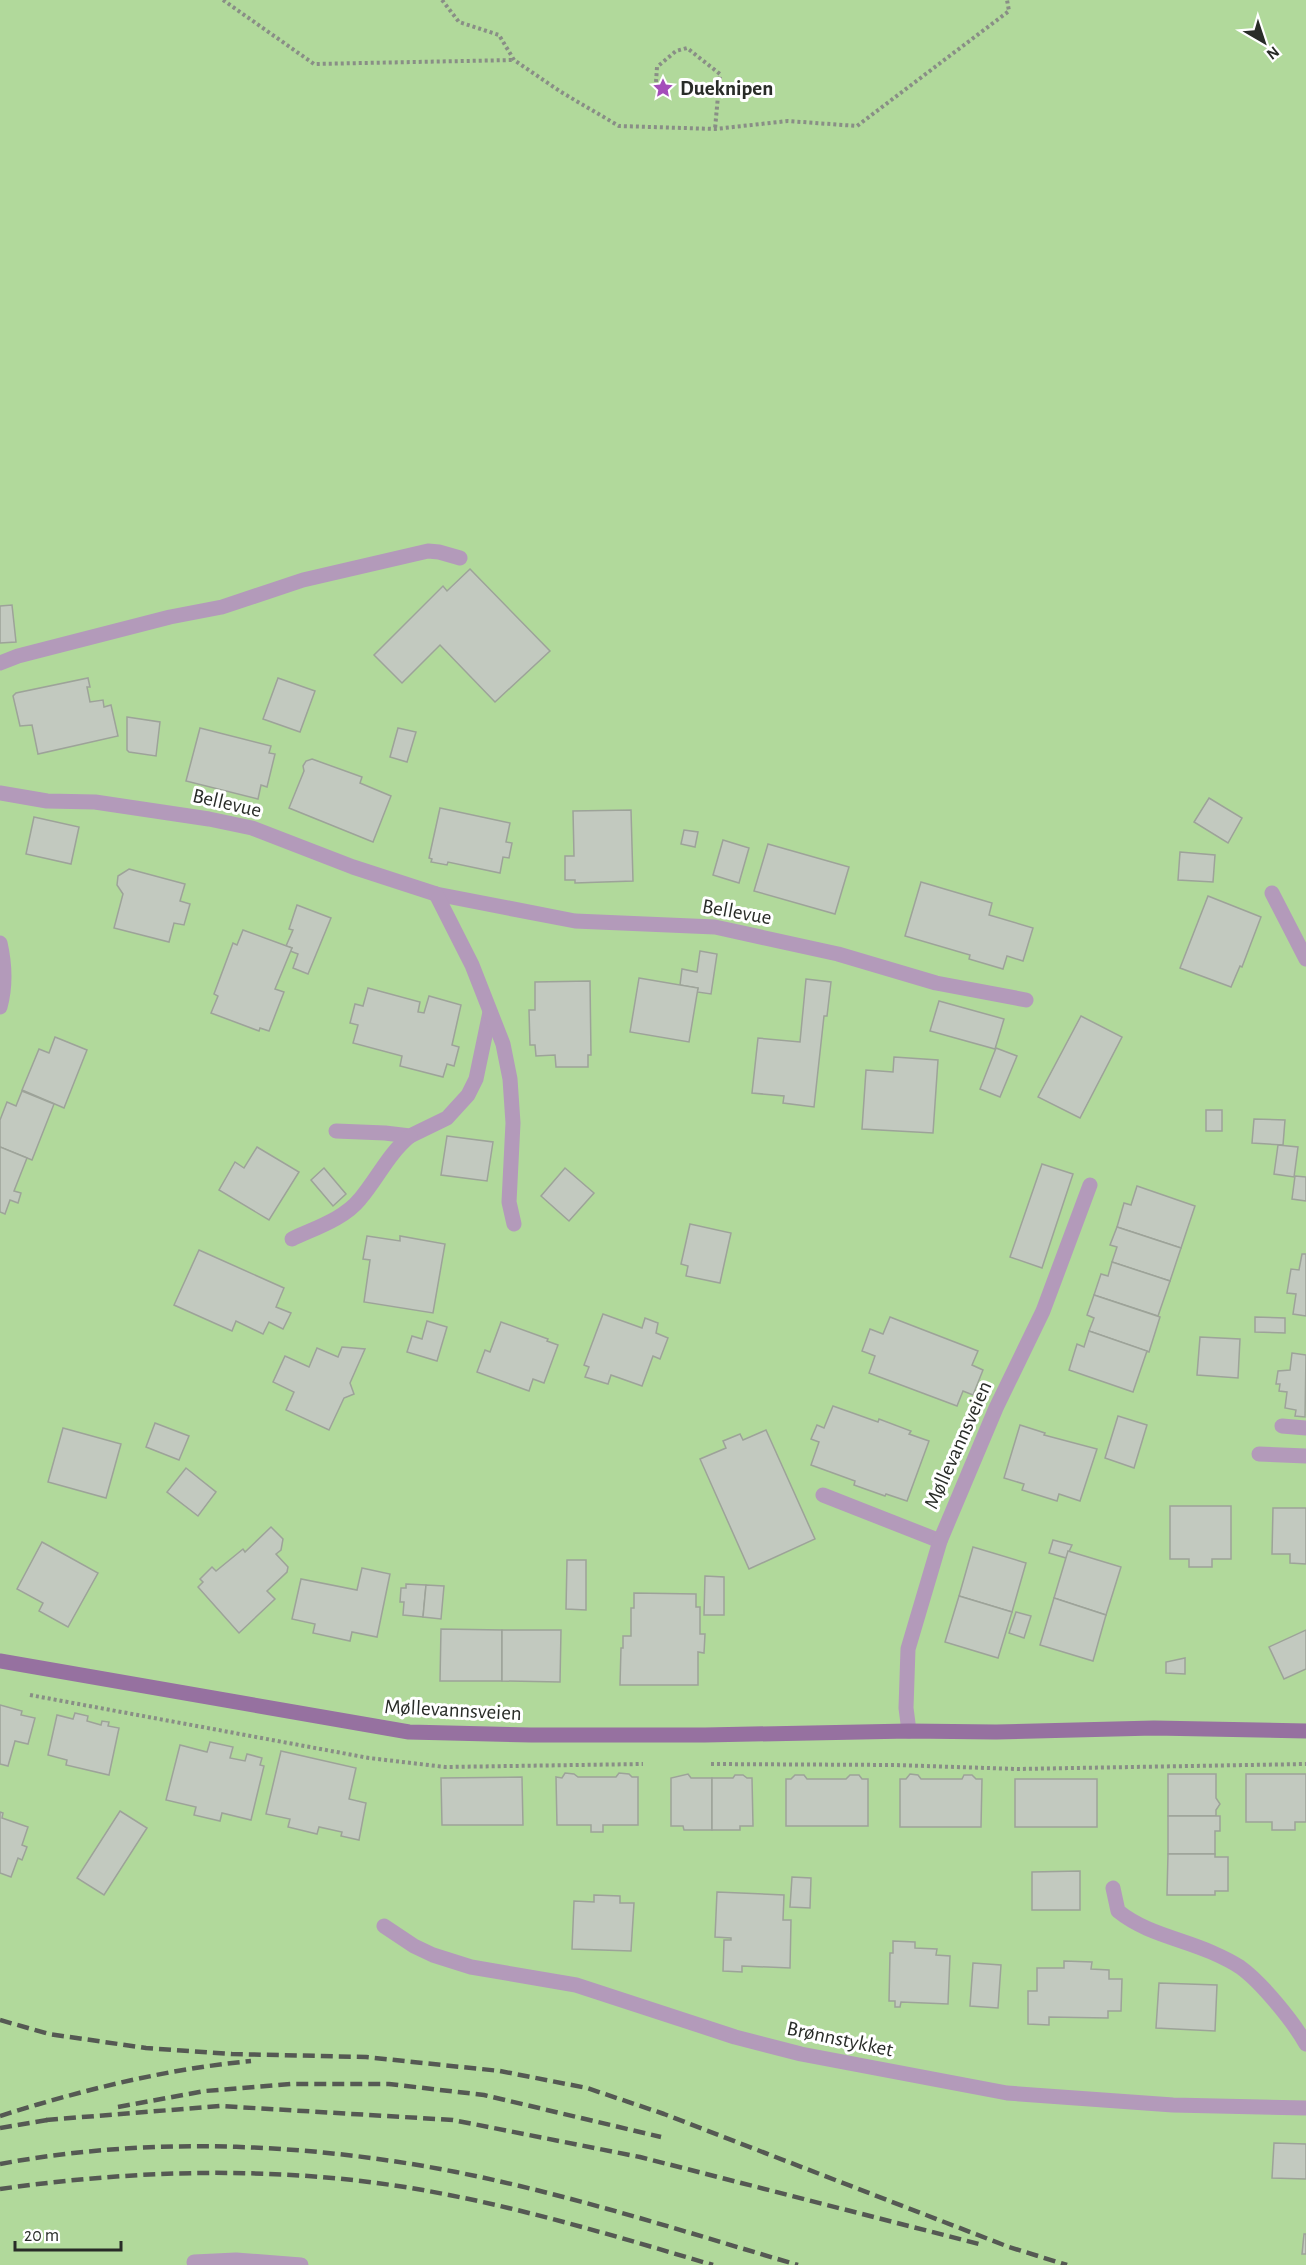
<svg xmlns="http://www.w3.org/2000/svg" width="1306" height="2265" font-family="'Alegreya Sans',sans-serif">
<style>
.green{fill:#b1d99b}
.building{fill:#c2c9bf;stroke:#9da399;stroke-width:1.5}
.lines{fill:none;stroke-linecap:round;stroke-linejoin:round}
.path{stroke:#898e86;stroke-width:4;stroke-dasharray:3 3;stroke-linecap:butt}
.lane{stroke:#b39aba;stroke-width:15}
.street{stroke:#b39aba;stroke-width:15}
.secondary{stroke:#9671a0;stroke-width:15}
.rail{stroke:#555953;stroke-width:4.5;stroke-dasharray:12 6;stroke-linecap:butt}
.labels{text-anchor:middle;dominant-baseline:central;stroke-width:6;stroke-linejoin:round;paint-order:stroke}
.poi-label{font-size:21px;font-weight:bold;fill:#292c28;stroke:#fff;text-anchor:start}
.street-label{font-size:21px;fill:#292c28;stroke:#fff}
</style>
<rect width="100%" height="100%" fill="#e8efe4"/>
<!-- green -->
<rect class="green" x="0" y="0" width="1306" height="2265"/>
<!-- building -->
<g class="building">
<path d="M470 569 550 651 495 702 440 645 402 683 374 655 443 586 447 591Z"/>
<path d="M12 605 16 642 0 643V606Z"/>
<path d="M88 678 90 687H87L90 702 103 700 104 707 111 705 118 736 38 754 32 725 20 726 13 696 16 693Z"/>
<path d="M278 678 315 691 300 732 263 719Z"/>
<path d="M127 717 160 722 156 756 129 752 127 750Z"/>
<path d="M200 728 271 746 269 753 275 754 267 787 261 785 258 799 186 781Z"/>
<path d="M398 728 416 732 407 762 390 757Z"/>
<path d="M312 759 362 777 360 783 391 796 373 842 289 808 304 771 303 766 306 761Z"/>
<path d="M1209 798 1242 818 1228 843 1194 822Z"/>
<path d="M440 808 510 823 506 842 512 843 509 858 503 857 500 873 448 862 447 865 431 862 432 859 429 858Z"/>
<path d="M631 810 633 881 575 883V880H565V856H574L573 811Z"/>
<path d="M34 817 79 827 71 864 26 854Z"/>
<path d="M684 830 698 832 695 847 681 844Z"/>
<path d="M723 840 749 848 739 883 713 875Z"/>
<path d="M768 844 849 867 835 914 754 891Z"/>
<path d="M1180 852 1215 855 1213 882 1178 880Z"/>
<path d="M129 869 185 884 180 901 190 904 184 925 174 923 169 942 114 928 123 894 117 885 118 876Z"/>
<path d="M921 882 992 903 989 915 1033 928 1023 961 1007 956 1003 969 969 959 970 955 905 936Z"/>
<path d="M1208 896 1261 917 1242 967 1240 966 1231 987 1180 968Z"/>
<path d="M297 905 331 918 308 974 293 968 298 954 290 951 292 948 286 946 293 930 289 929Z"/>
<path d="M243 930 292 948 275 989 284 992 269 1031 260 1028 259 1031 211 1013 218 996 214 994 233 943 237 945Z"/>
<path d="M700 951 717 954 711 994 697 992 698 988 680 985 682 969 697 972Z"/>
<path d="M639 978 698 988 689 1042 630 1032Z"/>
<path d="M806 979 831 982 827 1016H824L814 1107 783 1103 784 1096 752 1093 758 1038 800 1042Z"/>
<path d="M590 981 591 1055H588V1067H556L555 1055 536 1056 535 1045H530L529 1010H535V982Z"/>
<path d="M368 988 420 1002 418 1012 424 1013 429 996 461 1005 452 1045 459 1047 454 1066 447 1064 443 1077 400 1066 402 1056 353 1043 358 1025 350 1023 355 1004 363 1006Z"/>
<path d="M939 1001 1004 1019 995 1049 930 1031Z"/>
<path d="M1081 1016 1122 1037 1080 1118 1038 1097Z"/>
<path d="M55 1037 87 1050 64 1108 22 1090 39 1049 49 1053Z"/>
<path d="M996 1048 1017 1056 1000 1097 980 1089Z"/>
<path d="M894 1057 938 1060 933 1133 862 1129 866 1070 893 1072Z"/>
<path d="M22 1091 54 1104 32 1160 0 1147V1120L7 1102 16 1106Z"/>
<rect x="1206" y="1110" width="16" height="21"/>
<path d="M1254 1119 1285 1120 1283 1145 1252 1143Z"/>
<path d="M447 1136 493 1142 487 1181 441 1175Z"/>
<path d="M1278 1145 1298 1147 1294 1177 1274 1174Z"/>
<path d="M0 1147 27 1158 14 1191 21 1193 18 1203 10 1200 5 1214 0 1212Z"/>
<path d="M257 1147 299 1172 269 1220 219 1190 235 1162 244 1168Z"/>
<path d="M1042 1164 1073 1174 1042 1268 1010 1257Z"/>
<path d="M324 1168 346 1194 333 1206 311 1180Z"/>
<path d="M565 1168 594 1193 569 1221 541 1196Z"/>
<path d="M1295 1176 1306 1177V1201L1292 1199Z"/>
<path d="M1137 1186 1195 1206 1181 1248 1117 1227 1124 1203 1131 1205Z"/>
<path d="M690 1224 731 1233 720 1283 686 1276 688 1266 681 1264Z"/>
<path d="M1117 1227 1181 1248 1170 1281 1112 1262 1117 1247 1110 1245Z"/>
<path d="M367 1236 400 1241V1236L445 1244 433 1313 364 1302 370 1260 363 1259Z"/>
<path d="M199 1250 284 1288 276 1307 291 1313 283 1329 269 1322 263 1334 236 1321 232 1331 174 1305Z"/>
<path d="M1302 1254H1306V1316L1293 1314 1296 1294 1287 1293 1291 1269 1299 1270Z"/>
<path d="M1112 1262 1170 1281 1158 1316 1094 1295 1101 1274 1108 1276Z"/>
<path d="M1094 1295 1160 1317 1149 1352 1089 1331 1094 1318 1087 1315Z"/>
<path d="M603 1314 642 1328 645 1318 658 1323 656 1333 668 1338 660 1359 653 1356 642 1386 611 1375 608 1384 585 1377 589 1367 584 1365Z"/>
<path d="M890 1317 978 1351 972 1365 983 1370 973 1395 963 1391 957 1406 869 1373 875 1356 862 1351 870 1329 883 1334Z"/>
<path d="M1255 1317 1285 1318V1333L1255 1332Z"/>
<path d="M427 1321 447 1327 437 1361 407 1352 412 1336 422 1339Z"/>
<path d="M501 1322 548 1339 547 1341 558 1345 544 1383 533 1379 529 1391 477 1372 485 1350 490 1352Z"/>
<path d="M1089 1331 1147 1351 1133 1392 1069 1370 1077 1344 1084 1347Z"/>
<path d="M1200 1337 1240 1339 1238 1378 1197 1375Z"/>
<path d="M342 1347 365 1349 350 1383 354 1394 344 1398 329 1430 286 1410 294 1392 273 1382 285 1356 309 1367 317 1348 338 1357Z"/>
<path d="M1292 1353 1306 1355 1305 1417 1295 1416 1296 1410 1285 1408 1287 1392 1279 1391 1280 1384H1276L1278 1371 1290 1370Z"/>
<path d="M833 1406 878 1422 879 1419 911 1431 909 1434 929 1441 907 1501 886 1494 885 1496 854 1485 855 1481 811 1465 819 1442 811 1439 817 1425 824 1428Z"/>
<path d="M1118 1416 1147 1425 1134 1468 1105 1458Z"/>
<path d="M155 1423 189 1436 179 1460 146 1447Z"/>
<path d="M1020 1425 1045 1433 1044 1435 1097 1449 1080 1501 1059 1494 1057 1501 1022 1490 1024 1484 1004 1478Z"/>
<path d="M63 1428 121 1444 106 1498 48 1482Z"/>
<path d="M766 1430 815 1539 749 1569 700 1459 726 1448 723 1441 740 1434 743 1440Z"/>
<path d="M186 1468 216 1492 198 1516 167 1492Z"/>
<path d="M1170 1506H1231V1559H1212V1567H1189V1559H1170Z"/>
<path d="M1273 1508H1306V1564L1290 1563V1554H1272Z"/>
<path d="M271 1527 283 1539 281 1550 276 1554 288 1567 287 1572 267 1591 275 1599 239 1633 198 1587 203 1582 200 1579 212 1567 216 1571 243 1549 245 1552Z"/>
<path d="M1053 1540 1072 1545 1066 1558 1049 1553Z"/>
<path d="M42 1542 98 1573 68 1627 39 1611 43 1603 17 1589Z"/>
<path d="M973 1547 1026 1563 1012 1612 959 1596Z"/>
<path d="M1068 1551 1121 1567 1106 1615 1054 1598Z"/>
<path d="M567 1560H586V1610L566 1609Z"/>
<path d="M362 1568 390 1574 377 1637 352 1632 350 1641 313 1633 315 1624 292 1619 301 1579 357 1590Z"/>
<path d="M705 1576 724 1577V1615H704Z"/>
<path d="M406 1584 426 1585 423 1617 403 1615 404 1602H400L401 1588H406Z"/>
<path d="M426 1585 444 1586 441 1619 423 1617Z"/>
<path d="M634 1593 696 1594V1607H700V1634H705L704 1653 698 1652V1685H620L621 1648H623V1636H631V1608H634Z"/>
<path d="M959 1596 1012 1612 998 1658 945 1642Z"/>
<path d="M1054 1598 1106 1615 1093 1661 1040 1645Z"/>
<path d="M1016 1612 1031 1616 1024 1638 1009 1633Z"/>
<path d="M441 1629 502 1630V1681H440Z"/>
<path d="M502 1630H561L560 1682 502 1681Z"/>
<path d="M1306 1630V1669L1284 1679 1269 1647Z"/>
<path d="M1185 1658V1674L1166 1673V1662Z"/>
<path d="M0 1705 22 1711 21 1715 35 1718 28 1744 15 1741 8 1766 0 1764Z"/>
<path d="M75 1713 88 1716 87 1721 101 1725 102 1721 109 1722 108 1726 119 1728 109 1775 66 1765 67 1760 48 1755 57 1715 73 1719Z"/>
<path d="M210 1742 233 1747 230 1758 245 1761 247 1754 262 1758 260 1765 264 1766 251 1820 222 1813 220 1821 194 1815 196 1807 166 1800 180 1745 207 1752Z"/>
<path d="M281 1751 356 1768 349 1799 366 1803 359 1840 341 1836 342 1832 319 1827 317 1834 288 1827 290 1819 266 1814Z"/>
<path d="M565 1773 574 1774 578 1777H616L619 1773 629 1774 632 1777H638V1825H603V1832H591V1825H557L556 1777 562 1778Z"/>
<path d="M688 1774 691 1778H712V1830H684L683 1826H671V1778Z"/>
<path d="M910 1774 918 1775 921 1779H962L964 1775H972L976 1779H982L981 1827H900V1779H906Z"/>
<path d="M1168 1774H1216V1798L1220 1804 1216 1810V1816H1168Z"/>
<path d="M1246 1774H1306V1822H1295V1830H1272V1822H1246Z"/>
<path d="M735 1775H743L747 1778H752L753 1826H740V1830H712V1778H733Z"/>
<path d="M795 1775H804L807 1779H846L850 1775H859L862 1779H868V1826H786V1779H791Z"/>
<path d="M522 1777 523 1825H442L441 1778Z"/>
<rect x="1015" y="1779" width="82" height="48"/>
<path d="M120 1811 147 1828 104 1895 77 1878Z"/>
<path d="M0 1812 3 1813 2 1818 28 1827 22 1845 27 1847 22 1860 18 1858 11 1877 0 1873Z"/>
<path d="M1168 1816H1220V1831H1215V1854H1168Z"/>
<path d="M1168 1854H1215V1857H1228V1891H1215V1895H1167Z"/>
<path d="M1080 1871V1910H1032V1872Z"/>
<path d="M792 1877 811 1878 810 1908 790 1907Z"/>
<path d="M717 1892 784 1895 783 1920H791L790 1968 742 1966V1972L723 1971 724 1940H731V1938L715 1937Z"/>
<path d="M594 1895 620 1896V1903H634L631 1951 572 1949 574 1901 594 1902Z"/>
<path d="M893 1941 915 1942V1948L937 1949 936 1955 950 1956 948 2004 901 2002 900 2007H895V2001H889L890 1953H893Z"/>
<path d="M1064 1961 1092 1962 1091 1969 1109 1970V1979H1122L1121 2011H1108V2018L1049 2017V2025L1028 2024V1991H1037V1968H1064Z"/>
<path d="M973 1963 1001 1965 998 2008 970 2006Z"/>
<path d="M1159 1983 1217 1985 1215 2031 1156 2028Z"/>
<path d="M1274 2143 1306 2144V2179L1272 2178Z"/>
<path d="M1304 2234H1306V2254H1302Z"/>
</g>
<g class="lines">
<!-- path -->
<g class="path">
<path d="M223 0 314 64 514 60"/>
<path d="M442 0 459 22 499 35 514 60 561 92 619 126 715 129 788 121 857 126 1009 11 1007 0"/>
<path d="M656 82 657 67 676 51 687 48 720 74 715 129"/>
<path d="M30 1695 369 1758 445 1767 643 1764"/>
<path d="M711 1764 895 1765 1017 1769 1306 1764"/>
</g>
<!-- lane -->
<g class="lane">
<path d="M0 663 18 656 170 617 222 607 303 580 428 551 439 552 460 558"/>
<path d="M1272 893 1306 959"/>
<path d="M0 943C5 965 6 985 0 1007"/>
<path d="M336 1131 385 1133 410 1136 447 1118 468 1095 476 1079 490 1012"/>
<path d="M292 1239C315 1228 344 1219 360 1199 377 1179 389 1153 410 1136"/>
<path d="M1282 1426 1306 1428"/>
<path d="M1259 1454 1306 1456"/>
<path d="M823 1495 940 1541"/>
<path d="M909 1731 906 1708 908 1649 940 1541 996 1408 1043 1311 1090 1185"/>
<path d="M194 2262 236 2260 301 2265"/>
</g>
<!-- street -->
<g class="street">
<path d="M0 793 47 801 95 802 209 819 252 828 353 867 436 894 575 921 715 927 838 954 936 983 1026 1000"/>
<path d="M436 894 472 965 503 1044 510 1079 513 1123 509 1202 514 1224"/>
<path d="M1113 1888 1118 1911C1145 1933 1179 1938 1211 1952 1220 1956 1231 1961 1240 1967 1261 1982 1293 2021 1306 2044"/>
<path d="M384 1926 414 1946 433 1955 471 1967 576 1985 735 2037 801 2054 1007 2093 1173 2105 1306 2108"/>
</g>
<!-- secondary -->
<path class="secondary" d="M0 1661 409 1732 531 1735H705L909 1731 996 1732 1154 1728 1306 1731"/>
<!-- rail -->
<g class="rail">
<path d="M0 2020 49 2034 146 2048 232 2054 366 2057 500 2071 587 2088 664 2114 1009 2247 1067 2265"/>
<path d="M118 2107 205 2091 291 2084H389L484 2095 661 2137"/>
<path d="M0 2116C82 2090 166 2069 251 2061"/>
<path d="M46 2120 220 2106 453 2120 640 2157 979 2244"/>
<path d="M0 2128 53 2119"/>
<path d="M0 2164C149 2136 308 2143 456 2172 572 2195 685 2232 798 2265"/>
<path d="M0 2189C120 2172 241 2167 361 2181 481 2195 598 2231 713 2265"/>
</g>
</g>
<!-- icons -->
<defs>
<g id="sight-bare" transform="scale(1.62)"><path d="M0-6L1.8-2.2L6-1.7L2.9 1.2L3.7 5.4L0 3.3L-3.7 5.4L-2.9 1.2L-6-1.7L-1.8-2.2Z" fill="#a44dba" stroke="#fff" stroke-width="2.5" paint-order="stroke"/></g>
</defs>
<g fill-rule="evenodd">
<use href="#sight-bare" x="663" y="88"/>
</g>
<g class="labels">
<!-- poi labels -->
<g class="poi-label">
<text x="680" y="88">Dueknipen</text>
</g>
<!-- street labels -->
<g class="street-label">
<text transform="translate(227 803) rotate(13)">Bellevue</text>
<text transform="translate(737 912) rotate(10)">Bellevue</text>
<text transform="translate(958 1445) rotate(-66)">Møllevannsveien</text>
<text transform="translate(453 1710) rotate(3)">Møllevannsveien</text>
<text transform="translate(840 2039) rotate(12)">Brønnstykket</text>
</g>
</g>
<!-- north arrow -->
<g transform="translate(1264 42) rotate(141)" stroke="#ffffff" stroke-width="4.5" paint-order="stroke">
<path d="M0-4.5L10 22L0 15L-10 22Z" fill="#292c28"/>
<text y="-9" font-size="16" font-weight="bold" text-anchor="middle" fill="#292c28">N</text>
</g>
<!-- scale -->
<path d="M15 2241v9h106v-9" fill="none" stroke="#292c28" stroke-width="3"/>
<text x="24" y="2241" font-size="18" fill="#292c28" stroke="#ffffff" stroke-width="4.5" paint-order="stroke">20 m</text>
</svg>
